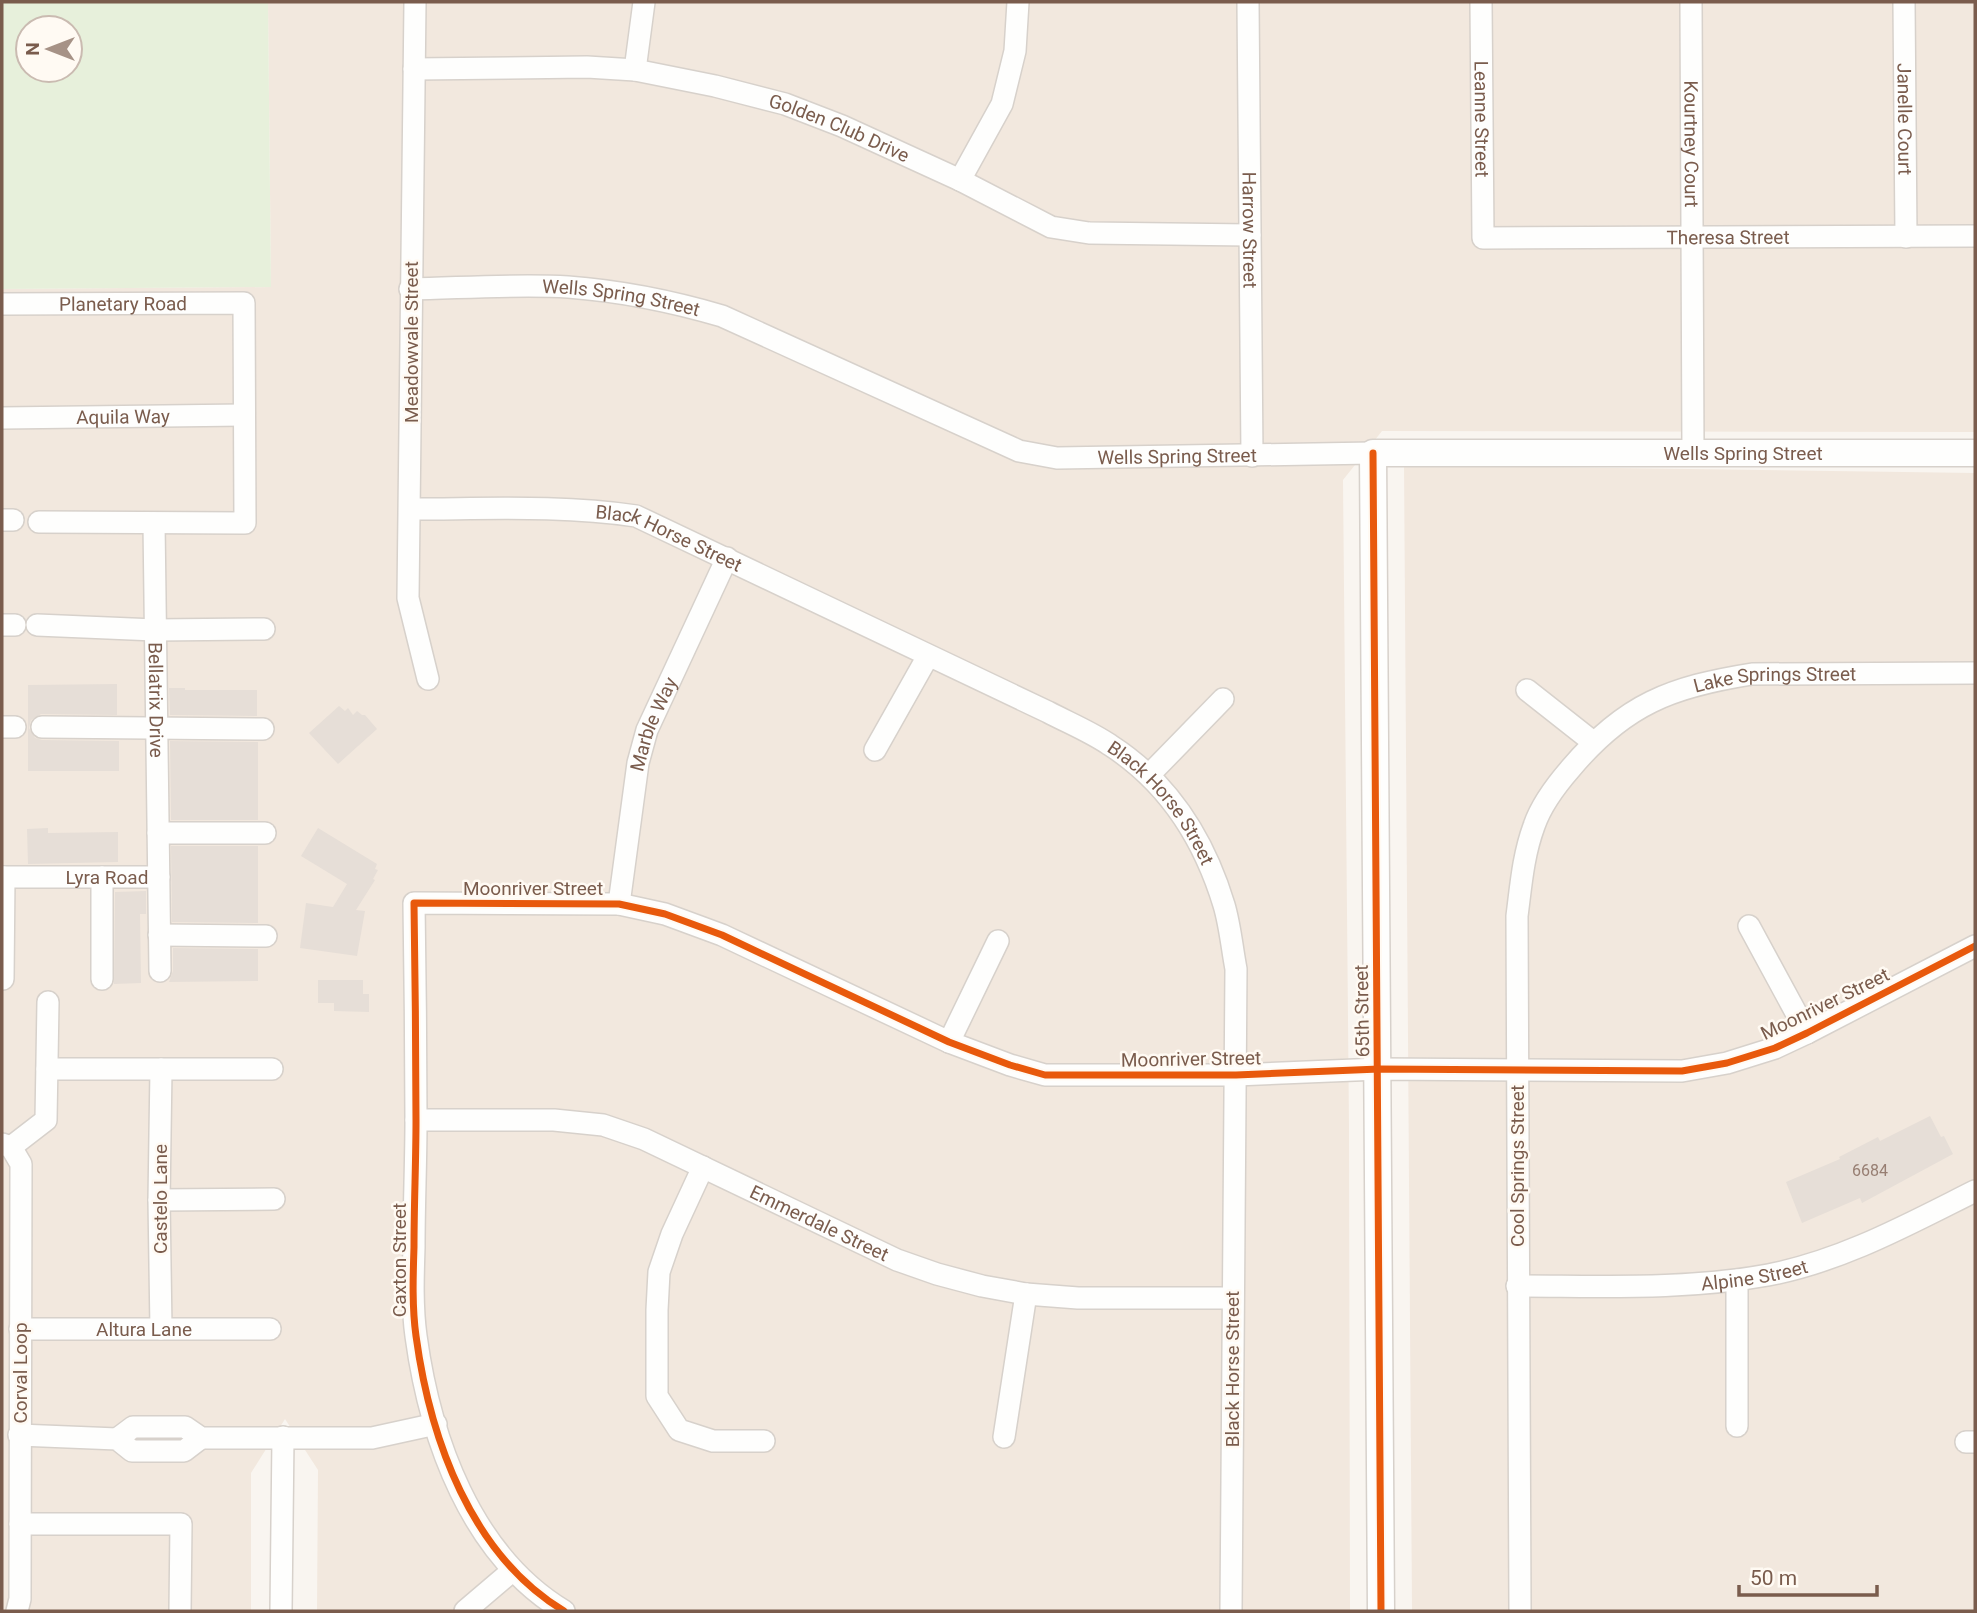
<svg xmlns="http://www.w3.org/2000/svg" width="1977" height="1613" font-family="Roboto,sans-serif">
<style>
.residential{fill:#f2e8de}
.green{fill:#e7f0db;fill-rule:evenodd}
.building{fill:#e6ded7}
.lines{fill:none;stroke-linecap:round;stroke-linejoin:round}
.minor-casing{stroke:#d7d1cb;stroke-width:24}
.tertiary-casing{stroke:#d7d1cb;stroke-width:29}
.minor{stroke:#fefefd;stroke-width:21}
.tertiary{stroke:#fefefd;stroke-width:26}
.cycleway-casing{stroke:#fffaf3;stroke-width:11}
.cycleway{stroke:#e8590c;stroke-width:7}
.labels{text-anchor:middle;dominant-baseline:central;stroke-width:5;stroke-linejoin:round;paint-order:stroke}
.number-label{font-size:16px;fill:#977e72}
.street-label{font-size:19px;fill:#7a5c4d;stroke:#fffaf3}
</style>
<rect width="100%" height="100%" fill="#f9f5f0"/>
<!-- residential -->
<g class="residential">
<path d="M268 2H1975V432L1382 431 1343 480 1349 1127 1350 1611H317L318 1470 285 1419 251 1473V1611H2V289L271 287Z"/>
<path d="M1404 465 1975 473V1611H1412Z"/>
</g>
<!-- green -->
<path class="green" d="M2 2H268L271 287 2 289ZM28 28H70V70H28Z"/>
<!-- building -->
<g class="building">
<path d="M117 684V715L41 714 31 720 29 728 35 738 42 740 119 741V771H28V685Z"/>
<path d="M169 688H185V690H257V716L170 715Z"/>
<path d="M339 706 345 711 348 708 353 715 357 711 362 715H365L377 729 338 764 309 733Z"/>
<path d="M170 741 258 742V820H171Z"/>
<path d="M48 828V833L118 832V862L28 864 27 829Z"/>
<path d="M318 828 377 864 375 869 378 870 373 879 375 880 356 910 365 911 357 956 300 948 306 903 333 907 347 884 301 856Z"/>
<path d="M171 846H258V923L172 922Z"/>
<path d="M146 891V914H140L141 983 114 984 115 892Z"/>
<path d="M173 948 258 949V981L169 982 173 971Z"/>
<path d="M318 980H363V994H369V1012L334 1011V1003H318Z"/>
<path d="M1930 1116 1941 1137 1944 1136 1953 1154 1862 1203 1860 1198 1802 1223 1786 1182 1840 1159 1839 1157 1878 1137 1880 1141Z"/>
</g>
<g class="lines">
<!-- minor casing -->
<g class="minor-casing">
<g id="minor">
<path d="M415 2 408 598 428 679"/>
<path id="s1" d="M1248 2 1252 456"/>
<path id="s2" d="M1481 2 1483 238 1975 236"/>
<path id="s3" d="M1691 2 1693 452"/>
<path id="s4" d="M1904 2 1906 237"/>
<path id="s5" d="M414 69 587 67 635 70 715 86 785 104 842 126 960 180 1051 227 1089 233 1250 235"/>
<path d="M635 70 644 2"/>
<path d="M960 180 1002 104 1015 51 1018 2"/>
<path id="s6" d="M410 289C462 288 516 284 568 287 621 291 671 301 722 316L1019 451 1057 458 1373 453"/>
<path id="s7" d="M2 304 244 303 245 523 39 522"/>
<path id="s8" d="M2 418 244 415"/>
<path id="s9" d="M410 509C486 509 561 505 636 516L1048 712C1069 723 1091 732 1110 745 1169 783 1204 839 1224 905 1230 925 1232 948 1236 969L1231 1611"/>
<path d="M2 520H13"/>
<path id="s10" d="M154 523 160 971"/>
<path d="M2 625H15"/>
<path d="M37 625 155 630 264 629"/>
<path d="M1527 690 1593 742"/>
<path d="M2 727H15"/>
<path d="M42 727 263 729"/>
<path d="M875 750 928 656"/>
<path d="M1149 775 1223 699"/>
<path d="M158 833H265"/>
<path id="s11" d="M2 877H159"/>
<path d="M102 877V979"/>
<path id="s12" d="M619 904 638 763 647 730 727 558"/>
<path d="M1749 926 1807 1033"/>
<path d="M159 935 266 936"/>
<path d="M3 979 4 877"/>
<path d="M949 1042 998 941"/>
<path d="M47 1069H272"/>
<path d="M161 1069 159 1200 161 1329"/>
<path id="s13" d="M416 1120H554L603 1125 644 1139 897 1260 937 1274 982 1286 1026 1294 1078 1298H1232"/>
<path d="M2 1144 11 1147 21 1164 20 1599 17 1611"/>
<path d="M11 1147 46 1120 48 1002"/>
<path d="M703 1167 672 1234 659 1272 657 1310V1396L679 1430 713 1441H764"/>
<path d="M159 1200 274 1199"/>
<path d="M1737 1280V1426"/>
<path id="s14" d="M1517 1286C1601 1286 1686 1290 1768 1275 1842 1261 1909 1224 1975 1191"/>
<path id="s15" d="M20 1329H270"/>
<path d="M19 1435 117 1439 132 1451H184L201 1438"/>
<path d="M1004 1437 1026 1294"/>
<path d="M117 1439 133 1427H185L201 1438H372L436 1424"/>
<path d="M1966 1442H1975"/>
<path d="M20 1524H181L180 1611"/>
<path d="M281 1611 283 1437"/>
<path d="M465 1611 512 1571"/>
<path d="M564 1611C471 1555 430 1439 416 1336 412 1307 413 1277 414 1247 414 1204 416 1162 416 1120 416 1048 415 975 414 903L619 904 665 914 722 935 949 1042 1010 1065 1045 1075H1236L1379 1069 1682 1071 1727 1063 1775 1048 1807 1033 1975 946"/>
<path id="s16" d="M1520 1611 1517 916C1521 885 1523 856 1534 826 1541 805 1557 784 1571 768 1625 704 1671 687 1752 674L1975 673"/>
</g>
</g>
<!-- tertiary casing -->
<g class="tertiary-casing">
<g id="tertiary">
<path id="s17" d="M1381 1611 1373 453H1975"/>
</g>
</g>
<!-- minor -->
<use href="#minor" class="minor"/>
<!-- tertiary -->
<use href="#tertiary" class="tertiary"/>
<!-- cycleway casing -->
<g class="cycleway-casing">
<g id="cycleway">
<path d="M1373 453 1381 1611"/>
<path d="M564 1611C471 1555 430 1439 416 1336 412 1307 413 1277 414 1247 414 1204 416 1162 416 1120 416 1048 415 975 414 903L619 904 665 914 722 935 949 1042 1010 1065 1045 1075H1236L1379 1069 1682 1071 1727 1063 1775 1048 1807 1033 1975 946"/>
</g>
</g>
<!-- cycleway -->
<use href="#cycleway" class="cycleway"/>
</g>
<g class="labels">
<!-- number labels -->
<g class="number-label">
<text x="1870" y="1170">6684</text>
</g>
<!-- street labels -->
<g class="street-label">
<text stroke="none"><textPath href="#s4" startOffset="117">Janelle Court</textPath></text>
<text stroke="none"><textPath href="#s2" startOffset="117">Leanne Street</textPath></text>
<text stroke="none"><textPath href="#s5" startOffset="434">Golden Club Drive</textPath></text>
<text stroke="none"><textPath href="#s3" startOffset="142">Kourtney Court</textPath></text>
<text stroke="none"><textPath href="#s1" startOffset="228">Harrow Street</textPath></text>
<text stroke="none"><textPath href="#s2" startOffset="481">Theresa Street</textPath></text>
<text stroke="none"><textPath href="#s6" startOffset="212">Wells Spring Street</textPath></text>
<text stroke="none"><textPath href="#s7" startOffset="121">Planetary Road</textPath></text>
<text transform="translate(411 342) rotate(-90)">Meadowvale Street</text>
<text stroke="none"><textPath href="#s8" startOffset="121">Aquila Way</textPath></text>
<text stroke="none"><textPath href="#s17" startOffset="1528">Wells Spring Street</textPath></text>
<text stroke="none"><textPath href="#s6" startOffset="800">Wells Spring Street</textPath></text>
<text stroke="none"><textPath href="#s9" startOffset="264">Black Horse Street</textPath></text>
<text stroke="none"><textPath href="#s16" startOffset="1088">Lake Springs Street</textPath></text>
<text stroke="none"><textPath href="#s10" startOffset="177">Bellatrix Drive</textPath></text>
<text stroke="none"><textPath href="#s12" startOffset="184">Marble Way</textPath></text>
<text stroke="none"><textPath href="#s9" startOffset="831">Black Horse Street</textPath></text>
<text stroke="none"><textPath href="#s11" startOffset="105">Lyra Road</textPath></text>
<text x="533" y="888">Moonriver Street</text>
<text transform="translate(1825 1004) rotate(-26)">Moonriver Street</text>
<text transform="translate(1362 1011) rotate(-91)">65th Street</text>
<text transform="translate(1191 1059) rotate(-1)">Moonriver Street</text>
<text transform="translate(1517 1166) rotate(-90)">Cool Springs Street</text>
<text transform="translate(160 1199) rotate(-90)">Castelo Lane</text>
<text stroke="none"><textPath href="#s13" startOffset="425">Emmerdale Street</textPath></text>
<text transform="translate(399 1260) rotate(-90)">Caxton Street</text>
<text stroke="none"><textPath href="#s14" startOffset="238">Alpine Street</textPath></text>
<text stroke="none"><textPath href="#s15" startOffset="124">Altura Lane</textPath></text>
<text transform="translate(1232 1369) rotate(-90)">Black Horse Street</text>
<text transform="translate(20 1373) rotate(-90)">Corval Loop</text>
</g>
</g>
<!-- border -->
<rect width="1977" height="1613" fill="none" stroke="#7a5c4d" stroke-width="7"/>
<!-- north arrow -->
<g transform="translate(49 49) rotate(270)"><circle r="33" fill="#fffaf3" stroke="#cabbb1" stroke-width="2"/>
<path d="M0-5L12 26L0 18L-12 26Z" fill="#a69286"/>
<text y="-10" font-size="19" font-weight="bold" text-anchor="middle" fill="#7a5c4d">N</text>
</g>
<!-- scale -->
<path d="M1739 1585v10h138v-10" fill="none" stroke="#7a5c4d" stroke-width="3.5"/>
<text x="1750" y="1585" font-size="21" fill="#7a5c4d" stroke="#fffaf3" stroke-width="5" paint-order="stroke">50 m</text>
</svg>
